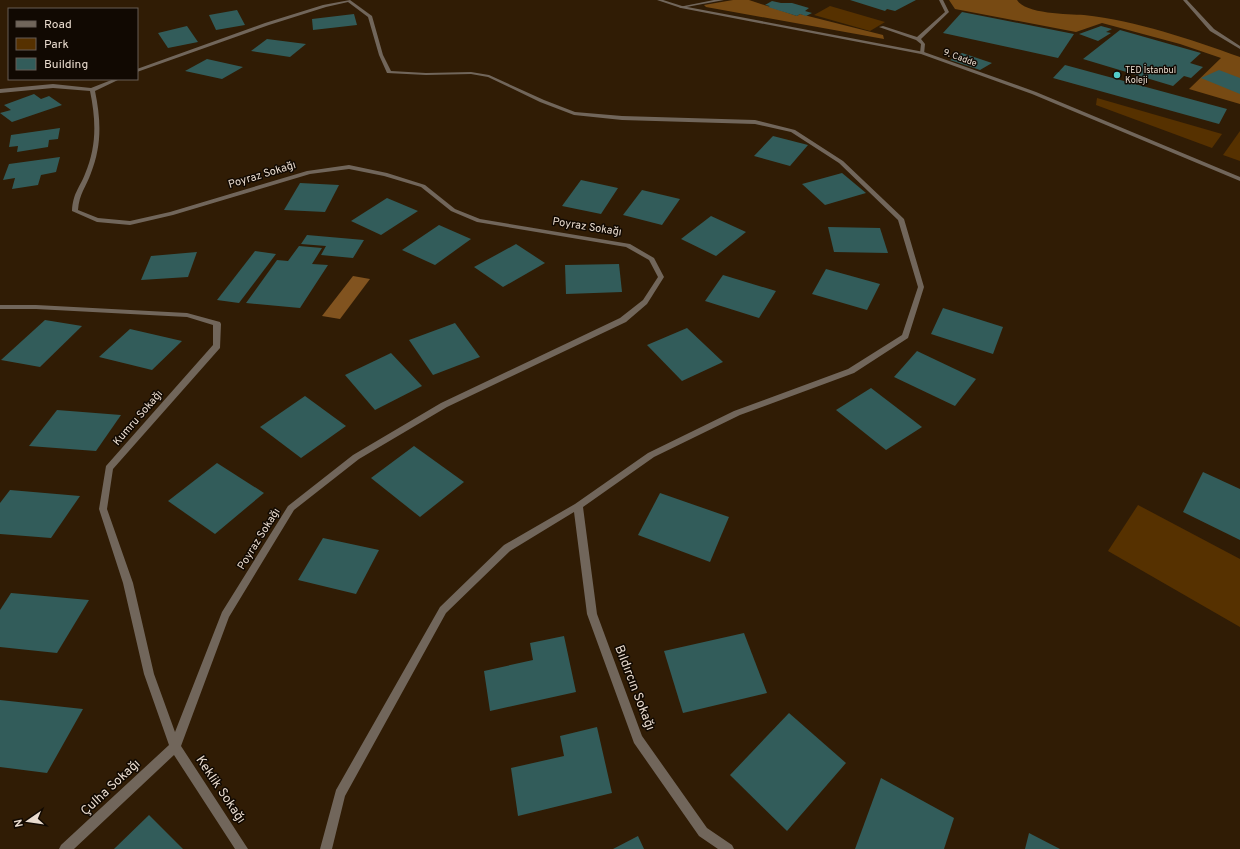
<svg xmlns="http://www.w3.org/2000/svg" width="1240" height="849" font-family="Overpass,sans-serif">
<style>
.green{fill:#563100}
.forest{fill:#774a13}
.water{fill:#81531f}
.building{fill:#325c5a}
.lines{fill:none;stroke-linecap:round;stroke-linejoin:round}
.lane{fill:#71665b;fill-rule:evenodd}
.street{fill:#71665b;fill-rule:evenodd}
.poi-dot{fill:#53cdc9;stroke:#110902;stroke-width:1.5}
.labels{text-anchor:middle;dominant-baseline:central;stroke-width:3;stroke-linejoin:round;paint-order:stroke}
.far-street-label{font-size:9px;fill:#e9dbce;stroke:#110902}
.far-poi-label{font-size:9px;fill:#e9dbce;stroke:#110902;text-anchor:start}
.street-label{font-size:11px;fill:#e9dbce;stroke:#110902}
.near-street-label{font-size:13px;fill:#e9dbce;stroke:#110902}
</style>
<rect width="100%" height="100%" fill="#301c05"/>
<!-- green -->
<g class="green">
<path d="M830 6 885 22 870 31 814 15Z"/>
<path d="M1097 98 1222 134 1212 148 1096 105Z"/>
<path d="M1240 131V161L1223 155Z"/>
<path d="M1138 505 1240 559V627L1108 551Z"/>
</g>
<!-- forest -->
<g class="forest">
<path d="M733 0H749L797 16 800 14 883 35 884 39 706 7 704 5Z"/>
<path d="M949 0H1017C1025 14 1068 14 1084 15 1137 21 1190 39 1240 57V104L1189 89 1221 58 1180 44 1102 23 1076 32 955 9Z"/>
</g>
<!-- water -->
<path class="water" d="M353 276 370 279 340 319 322 316Z"/>
<!-- building -->
<g class="building">
<path d="M850 0H916L895 11 887 9 885 11Z"/>
<path d="M772 1 781 3H792L809 8 805 11 812 13 806 16 800 14 797 16 768 7 770 6 765 5Z"/>
<path d="M237 10 245 25 216 30 209 15Z"/>
<path d="M962 12 1074 34 1058 58 943 33Z"/>
<path d="M354 14 357 25 313 30 312 19Z"/>
<path d="M187 26 198 42 168 48 158 33Z"/>
<path d="M1101 26 1112 29 1106 32 1111 33 1098 41 1079 34Z"/>
<path d="M1120 30 1201 53 1190 63 1203 67 1191 78 1184 76 1173 86 1083 59Z"/>
<path d="M267 39 306 44 290 57 251 51Z"/>
<path d="M962 53 992 63 980 70 950 60Z"/>
<path d="M207 59 243 67 222 79 185 71Z"/>
<path d="M1065 65 1227 109 1219 124 1053 78Z"/>
<path d="M1219 70 1240 78V94L1201 78Z"/>
<path d="M34 94 41 99 49 96 62 105 12 122 0 113 11 110 4 105Z"/>
<path d="M60 128 58 139 49 140 48 147 17 152 18 146 9 147 11 135Z"/>
<path d="M773 136 808 145 790 166 754 156Z"/>
<path d="M60 157 56 172 41 175 38 185 12 189 15 178 3 180 9 164Z"/>
<path d="M842 173 866 193 825 205 802 184Z"/>
<path d="M581 180 618 188 601 214 562 206Z"/>
<path d="M300 183 339 185 325 212 284 210Z"/>
<path d="M642 190 680 199 662 225 623 215Z"/>
<path d="M387 198 418 211 381 235 351 221Z"/>
<path d="M711 216 746 232 716 256 681 239Z"/>
<path d="M439 225 471 239 435 265 402 250Z"/>
<path d="M828 227 880 228 888 253 834 252Z"/>
<path d="M307 235 364 240 353 258 321 255 326 246 301 244Z"/>
<path d="M516 244 545 263 503 287 474 267Z"/>
<path d="M299 246 322 248 312 264 328 265 300 308 246 303 277 260 288 261Z"/>
<path d="M255 251 276 254 239 303 217 300Z"/>
<path d="M197 252 188 277 141 280 151 256Z"/>
<path d="M619 264 622 292 566 294 565 265Z"/>
<path d="M826 269 880 284 867 310 812 294Z"/>
<path d="M723 275 776 291 759 318 705 301Z"/>
<path d="M943 308 1003 327 993 354 931 334Z"/>
<path d="M45 320 82 326 40 367 1 360Z"/>
<path d="M455 323 480 357 433 375 409 340Z"/>
<path d="M687 328 723 362 682 381 647 345Z"/>
<path d="M130 329 182 341 152 370 99 357Z"/>
<path d="M917 351 976 379 955 406 894 377Z"/>
<path d="M391 353 422 386 375 410 345 375Z"/>
<path d="M871 388 922 427 886 450 836 410Z"/>
<path d="M305 396 346 426 301 458 260 427Z"/>
<path d="M57 410 121 415 96 451 29 446Z"/>
<path d="M414 446 464 482 420 517 371 478Z"/>
<path d="M217 463 264 493 215 534 168 501Z"/>
<path d="M1203 472 1240 489V540L1183 512Z"/>
<path d="M10 490 80 496 51 538 0 534V503Z"/>
<path d="M660 493 729 517 710 562 638 535Z"/>
<path d="M323 538 379 550 356 594 298 580Z"/>
<path d="M11 593 89 600 57 653 0 647V610Z"/>
<path d="M744 633 767 693 683 713 664 651Z"/>
<path d="M564 636 576 692 490 711 484 671 533 660 530 643Z"/>
<path d="M0 700 83 709 47 773 0 767Z"/>
<path d="M789 713 846 763 787 831 730 775Z"/>
<path d="M597 727 612 793 518 816 511 768 564 756 560 736Z"/>
<path d="M881 778 954 818 944 849H855Z"/>
<path d="M149 815 183 849H114Z"/>
<path d="M1029 833 1060 849H1025Z"/>
<path d="M638 836 644 849H613Z"/>
</g>
<g class="lines">
<!-- lane -->
<g class="lane">
<path d="M714 0H724L681 8 679 7Z"/>
<path d="M939 0H943L949 12 921 39 925 44 924 54 920 53 921 44 916 40 879 27 883 26 917 37 945 12Z"/>
</g>
<!-- street -->
<g class="street">
<path d="M350 0 372 16 383 55 391 71 426 73 471 72 489 75 544 100 575 112 622 116 755 120 795 130 843 161 904 219 924 287 908 338 854 373 740 415 654 457 583 507 597 614 642 736 707 828 732 845 734 849H718L699 836 634 743 587 614 574 512 510 551 446 613 345 796 332 849H320L336 790 440 607 504 545 575 504 648 453 734 411 848 369 902 335 918 287 898 220 839 163 791 132 755 124 622 120 574 115 540 102 488 77 471 74 426 75 387 73 379 55 368 17 348 2 326 7 269 25 137 72V69L265 23 323 5Z"/>
<path d="M657 0H663L682 6 924 52 1036 92 1240 177V181L1032 94 921 54 681 8Z"/>
<path d="M1183 0H1187L1214 29 1240 46V49L1210 31Z"/>
<path d="M114 79H120L95 91C101 120 102 145 91 173 86 187 79 194 78 210L98 218 130 221 170 212 307 171 349 165 387 173 425 185 455 209 480 219 630 244 654 258 664 277 647 304 626 322 447 407 359 459 294 510 229 617 181 746 248 849H235L174 755 74 849H59L61 845 169 745 144 674 123 583 99 509 106 466 213 345V325L187 317 36 309H0V305H36L187 313 220 322 221 324 220 348 113 469 107 509 133 583 154 674 175 732 222 612 288 506 353 455 441 403 620 318 643 300 658 277 649 260 626 247 477 222 451 211 421 187 384 176 349 169 310 174 173 215 130 225 97 222 72 211C73 193 79 189 85 174 97 146 96 120 90 91L53 88 0 93V89L53 84 91 88Z"/>
</g>
</g>
<!-- markers -->
<circle class="poi-dot" cx="1117" cy="75" r="4"/>
<g class="labels">
<!-- far-street labels -->
<g class="far-street-label">
<text transform="translate(960 58) rotate(20)">9. Cadde</text>
</g>
<!-- far-poi labels -->
<g class="far-poi-label">
<text x="1125" y="70">TED İstanbul<tspan x="1125" dy="10">Koleji</tspan></text>
</g>
<!-- street labels -->
<g class="street-label">
<text transform="translate(262 175) rotate(-17)">Poyraz Sokağı</text>
<text transform="translate(587 227) rotate(9)">Poyraz Sokağı</text>
<text transform="translate(138 418) rotate(-49)">Kumru Sokağı</text>
<text transform="translate(259 539) rotate(-58)">Poyraz Sokağı</text>
</g>
<!-- near-street labels -->
<g class="near-street-label">
<text transform="translate(634 688) rotate(69)">Bıldırcın Sokağı</text>
<text transform="translate(111 788) rotate(-43)">Çulha Sokağı</text>
<text transform="translate(220 790) rotate(56)">Keklik Sokağı</text>
</g>
</g>
<!-- legend -->
<rect x="8" y="8" width="130" height="72" fill="#110902" stroke="#675d54"/>
<rect x="16" y="21" width="20" height="6" fill="#71665b" stroke="#675d54"/>
<text x="44" y="28" font-size="12" fill="#e9dbce">Road</text>
<rect x="16" y="38" width="20" height="12" fill="#563100" stroke="#675d54"/>
<text x="44" y="48" font-size="12" fill="#e9dbce">Park</text>
<rect x="16" y="58" width="20" height="12" fill="#325c5a" stroke="#675d54"/>
<text x="44" y="68" font-size="12" fill="#e9dbce">Building</text>
<!-- north arrow -->
<g transform="translate(28 821) rotate(257)" stroke="#110902" stroke-width="3" paint-order="stroke">
<path d="M0-3L7 15L0 10L-7 15Z" fill="#e9dbce"/>
<text y="-6" font-size="11" font-weight="bold" text-anchor="middle" fill="#e9dbce">N</text>
</g>
</svg>
